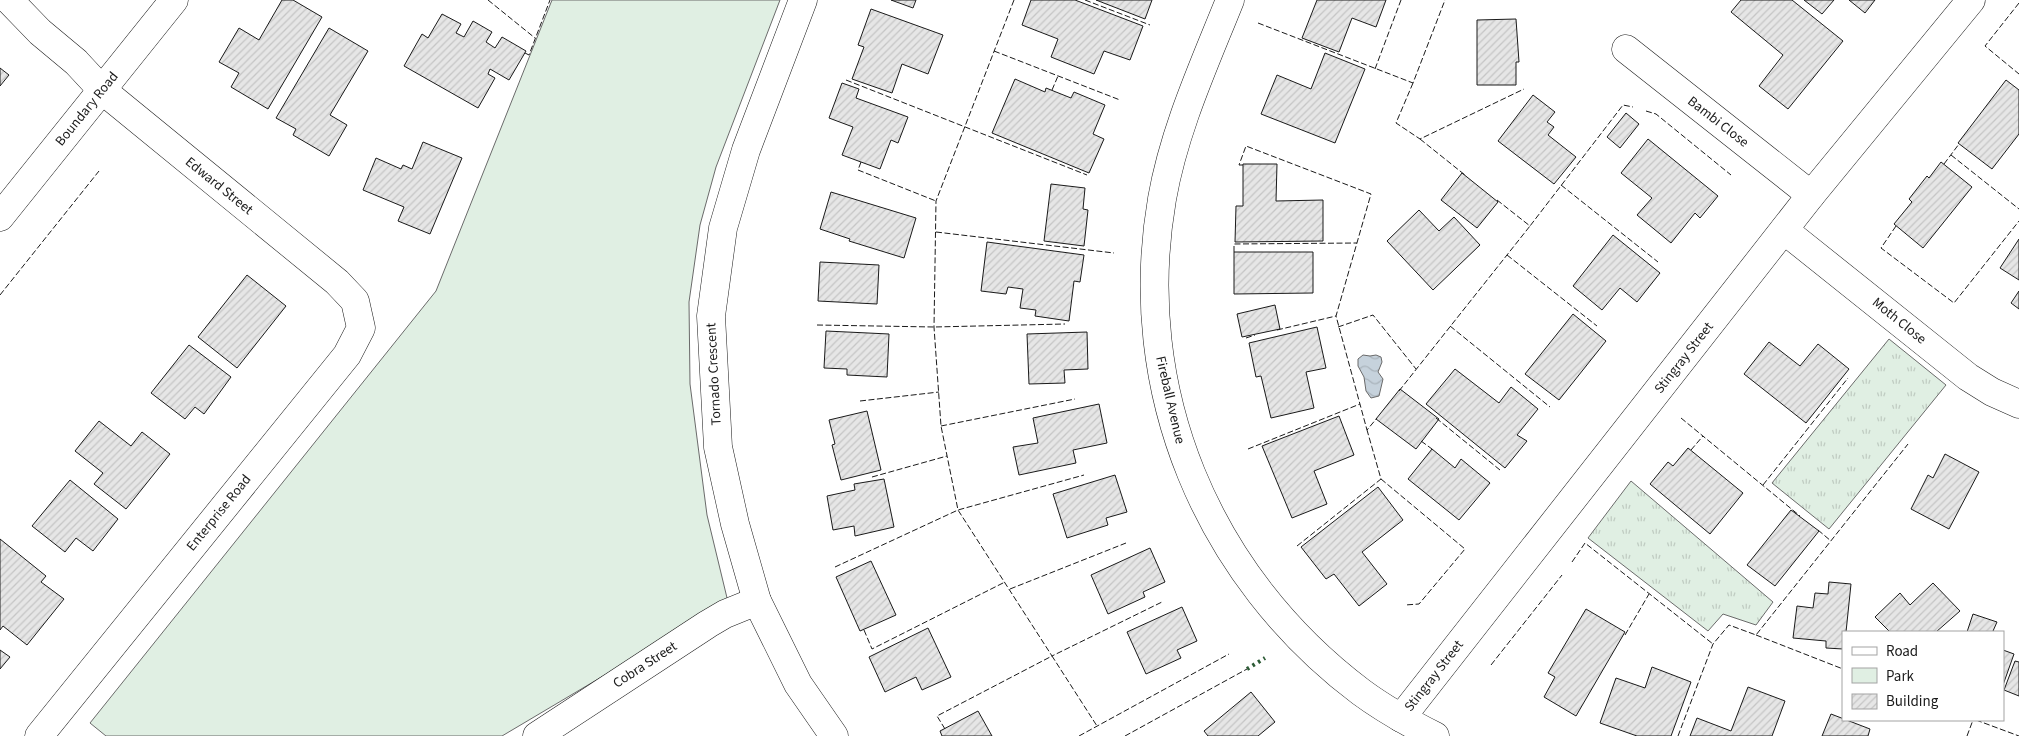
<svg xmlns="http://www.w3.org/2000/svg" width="2019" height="736" font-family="'Source Sans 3',sans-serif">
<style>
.grass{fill:url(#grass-tufts);stroke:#6a6a6a}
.park{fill:#e0efe3;stroke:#6a6a6a}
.water{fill:url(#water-waves);stroke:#6a6a6a}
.building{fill:url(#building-hatch);stroke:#1a1a1a}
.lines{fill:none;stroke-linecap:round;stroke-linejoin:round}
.minor-casing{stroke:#1a1a1a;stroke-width:29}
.minor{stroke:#fff;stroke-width:28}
.hedge{stroke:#2b5a34;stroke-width:4;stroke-dasharray:2.5 4;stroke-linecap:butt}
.fence{stroke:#1a1a1a;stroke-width:1;stroke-dasharray:6 2.5;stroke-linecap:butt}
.labels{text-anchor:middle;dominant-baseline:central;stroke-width:4;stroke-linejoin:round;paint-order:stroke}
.street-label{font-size:14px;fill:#1a1a1a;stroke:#fff}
</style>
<defs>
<pattern id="grass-tufts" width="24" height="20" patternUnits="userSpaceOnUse" patternTransform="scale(1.25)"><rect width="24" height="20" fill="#e0efe3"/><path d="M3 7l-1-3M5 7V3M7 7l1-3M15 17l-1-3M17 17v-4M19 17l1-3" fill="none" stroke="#c0ccc2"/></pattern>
<pattern id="water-waves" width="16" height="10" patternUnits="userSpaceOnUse" patternTransform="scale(1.25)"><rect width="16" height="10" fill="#c6d2dc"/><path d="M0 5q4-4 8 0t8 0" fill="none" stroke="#aab4bc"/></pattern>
<pattern id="building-hatch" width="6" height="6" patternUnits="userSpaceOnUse" patternTransform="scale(1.25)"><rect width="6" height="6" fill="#e6e6e6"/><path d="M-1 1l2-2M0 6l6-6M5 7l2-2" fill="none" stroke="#c5c5c5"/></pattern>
</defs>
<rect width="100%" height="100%" fill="#fff"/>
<!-- grass -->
<g class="grass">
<path d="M1889 339 1946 385 1829 529 1772 483Z"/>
<path d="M1631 481 1773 602 1756 625 1723 614 1708 631 1588 538Z"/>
</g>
<!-- park -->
<path class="park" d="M552 0H780L716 167 700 225 689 302 690 384 707 515 728 602 502 736H106L90 723 436 291Z"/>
<!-- water -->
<path class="water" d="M1363 355 1370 356 1376 355 1381 357 1382 362 1378 372 1383 379 1379 396 1371 398 1366 391 1364 377 1358 366V359Z"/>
<!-- building -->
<g class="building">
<path d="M282 0H293L322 17 268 109 231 87 239 73 219 62 239 28 259 40Z"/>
<path d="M891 0H916L913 8Z"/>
<path d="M1031 0H1075L1143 26 1130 60 1104 51 1094 74 1051 57 1058 39 1022 25Z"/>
<path d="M1096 0H1152L1145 19Z"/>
<path d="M1317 0H1386L1376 27 1352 18 1339 52 1302 38Z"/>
<path d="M1741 0H1792L1843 41 1788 109 1759 86 1783 55 1731 12Z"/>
<path d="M1804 0H1834L1822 14Z"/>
<path d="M1849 0H1875L1865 13Z"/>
<path d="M871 9 943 35 928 74 902 64 892 93 852 79 864 47 858 45Z"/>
<path d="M442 14 461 24 456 33 464 37 473 21 492 32 486 42 495 48 502 37 526 51 509 80 490 69 488 74 495 78 478 108 404 66 422 34 428 38Z"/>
<path d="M1516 19 1519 62H1516V85H1477V20Z"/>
<path d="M329 28 368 51 330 115 347 125 329 156 293 135 296 129 276 118Z"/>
<path d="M1325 53 1365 69 1335 143 1261 114 1277 75 1311 89Z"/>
<path d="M0 68 9 75 0 86Z"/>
<path d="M1015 79 1045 92 1046 88 1071 98 1074 92 1105 105 1093 134 1104 139 1089 173 992 133Z"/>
<path d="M2006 80 2019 90V134L1992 169 1958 143Z"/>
<path d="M842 83 859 89 856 98 908 117 898 143 891 140 880 169 842 155 853 127 829 118Z"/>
<path d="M1533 95 1555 112 1547 122 1554 127 1548 135 1576 157 1554 184 1498 141Z"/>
<path d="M1626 113 1639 124 1620 148 1607 137Z"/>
<path d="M1648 139 1718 196 1700 218 1695 213 1671 243 1637 215 1652 198 1621 173Z"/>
<path d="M423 142 462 158 430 234 398 221 404 207 363 190 376 158 401 169 403 165 412 169Z"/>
<path d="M1941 162 1972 187 1923 248 1894 224 1912 202 1909 199 1927 176 1929 178Z"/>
<path d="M1243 164H1277L1276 201 1323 200V241L1235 242 1236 206H1243Z"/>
<path d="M1462 173 1498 202 1477 228 1441 200Z"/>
<path d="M1051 184 1085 188 1083 209 1088 210 1084 246 1044 241Z"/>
<path d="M831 192 916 218 904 258 849 241 850 239 820 229Z"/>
<path d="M1419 210 1439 231 1454 217 1480 245 1433 290 1387 241Z"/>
<path d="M1613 235 1660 273 1637 302 1620 288 1602 310 1573 286Z"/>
<path d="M2019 239V280L2000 268Z"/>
<path d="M987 242 1084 255 1080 282 1074 281 1069 321 1035 316 1036 310 1020 308 1023 289 1008 287 1006 294 981 291Z"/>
<path d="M1234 252H1313V293L1234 294Z"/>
<path d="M820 262 879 265 877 304 818 301Z"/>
<path d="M247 275 286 306 237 368 198 337Z"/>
<path d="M2019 291V309L2011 303Z"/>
<path d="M1275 305 1280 329 1242 337 1237 314Z"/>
<path d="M1573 314 1606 341 1559 400 1525 374Z"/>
<path d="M1317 327 1326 368 1306 372 1314 408 1271 418 1261 376 1256 377 1249 343Z"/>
<path d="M826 331 889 334 887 377 847 375V369L824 368Z"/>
<path d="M1087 332 1088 369 1064 370 1065 383 1029 384 1027 334Z"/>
<path d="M1769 342 1800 366 1818 344 1849 369 1806 423 1744 374Z"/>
<path d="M189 345 231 377 204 414 195 407 185 419 151 393Z"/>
<path d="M1455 369 1499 403 1511 387 1538 409 1517 435 1527 441 1505 468 1426 404Z"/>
<path d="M1400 389 1439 419 1416 449 1376 419Z"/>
<path d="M1099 404 1107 443 1073 450 1076 463 1019 475 1013 447 1038 443 1033 418Z"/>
<path d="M867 411 881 470 841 480 832 445 835 444 829 420Z"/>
<path d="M1339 416 1354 455 1314 471 1327 504 1292 518 1262 446Z"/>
<path d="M99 421 131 446 142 432 170 454 126 509 94 484 103 473 75 451Z"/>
<path d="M1688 448 1743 493 1710 534 1650 484 1668 462 1673 466Z"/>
<path d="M1432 449 1455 468 1461 459 1490 483 1459 520 1408 479Z"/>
<path d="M1945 454 1979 472 1949 529 1911 509 1928 475 1933 478Z"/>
<path d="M1115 475 1127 512 1106 518 1108 525 1067 538 1053 494Z"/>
<path d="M884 479 894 527 855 536 854 526 833 530 827 496 855 490 854 484Z"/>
<path d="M70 480 118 519 93 551 76 538 65 552 32 526Z"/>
<path d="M1378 487 1403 520 1362 552 1387 584 1359 606 1334 574 1326 579 1301 547Z"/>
<path d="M1791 510 1819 531 1775 586 1747 565Z"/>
<path d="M0 539 46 576 41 582 64 599 27 645 3 626 0 630Z"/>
<path d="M1150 548 1165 582 1143 592 1145 597 1108 614 1091 575Z"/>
<path d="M871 561 896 615 860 631 836 577Z"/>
<path d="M1829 582 1851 584 1846 632H1843V649L1826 648V641L1793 638 1797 606 1813 608 1815 593 1828 594Z"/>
<path d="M1933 583 1960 611 1936 632H1890L1875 617 1900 593 1910 605Z"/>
<path d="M1182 607 1197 641 1177 650 1181 658 1146 674 1127 632Z"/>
<path d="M1586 609 1625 632 1576 716 1544 697 1555 677 1548 673Z"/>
<path d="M1973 614 1997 622 1993 631 1996 632H1967Z"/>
<path d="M928 628 951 677 922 690 916 677 885 692 869 657Z"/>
<path d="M0 650 10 657 0 669Z"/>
<path d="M2003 650 2014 654 2003 685Z"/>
<path d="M2015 661 2019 662V696L2004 690Z"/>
<path d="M1652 667 1691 682 1671 736H1637L1600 723 1616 678 1645 688Z"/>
<path d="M1748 687 1785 701 1772 736H1690L1697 718 1731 731Z"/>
<path d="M1251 692 1275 722 1258 736H1208L1204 731Z"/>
<path d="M978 711 992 736H942L940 731Z"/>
<path d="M1831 714 1870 729 1868 736H1822Z"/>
</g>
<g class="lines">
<!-- minor casing -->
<g class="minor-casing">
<g id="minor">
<path d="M9 0 40 32 76 62 102 90 337 282 355 301 361 328 347 355 39 736"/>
<path d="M803 0 746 150 723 228 711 316 718 447 735 524 757 601 798 684 834 736"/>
<path d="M1230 0C1204 65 1174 130 1162 199 1129 390 1207 576 1361 692 1384 709 1409 723 1435 736"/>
<path d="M1626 49 1811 195"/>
<path d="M0 217 174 0"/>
<path d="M1784 230 1968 377 1992 392 2019 404"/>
<path d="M1401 718 1811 195 1971 0"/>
<path d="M537 736 708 624 725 614 757 601"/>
</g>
</g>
<!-- minor -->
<use href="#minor" class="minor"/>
<!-- hedge -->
<path class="hedge" d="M1247 669 1265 658"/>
<!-- fence -->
<g class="fence">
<path d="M488 0 535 38"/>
<path d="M1014 0 936 201 934 327 941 426 958 510 1052 656 1162 602"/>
<path d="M1085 0 1150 25"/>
<path d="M2019 3 1985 46 2019 74"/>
<path d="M1258 23 1413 83 1445 0"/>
<path d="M994 51 1120 100"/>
<path d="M525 53 529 55 550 0"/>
<path d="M1375 69 1401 0"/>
<path d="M846 80 1087 175"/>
<path d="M1413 83 1396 123 1420 139 1524 89"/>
<path d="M1052 90 1058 76"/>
<path d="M1646 111 1656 114 1731 175"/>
<path d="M1420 139 1465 175"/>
<path d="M1951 155 2019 209"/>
<path d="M861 162 858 170 936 201"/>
<path d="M1944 164 1959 144"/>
<path d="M1243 165H1239L1246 146 1371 194 1336 316 1367 430 1377 418"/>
<path d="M1561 185 1658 262"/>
<path d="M1497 200 1530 226 1623 105 1633 107"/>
<path d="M1896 226 1881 248 1954 303 2019 221"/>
<path d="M936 232 1114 253"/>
<path d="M1234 252V244L1357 243"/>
<path d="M1507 255 1597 326"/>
<path d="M0 295 99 171"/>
<path d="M817 325 934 327 1065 324"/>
<path d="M1450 326 1550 407"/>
<path d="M1338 327 1373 315 1416 369"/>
<path d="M1277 330 1336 316"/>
<path d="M1246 338 1255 335"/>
<path d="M1399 391 1530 226"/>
<path d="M860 401 939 392"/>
<path d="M1436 418 1500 470"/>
<path d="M1681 418 1800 516"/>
<path d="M941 426 1075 399"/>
<path d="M1421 441 1432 449"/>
<path d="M1248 449 1360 404"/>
<path d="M1691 450 1703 436"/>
<path d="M872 477 947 456"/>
<path d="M1381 479 1465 549 1419 604 1405 605"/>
<path d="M1763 485 1848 378"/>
<path d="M1818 530 1831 541"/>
<path d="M1297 546 1381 479 1367 430"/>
<path d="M1572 562 1585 543 1713 644"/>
<path d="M835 567 958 510 1084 475"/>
<path d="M1010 589 1126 543"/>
<path d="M864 630 872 649 1005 582"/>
<path d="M1625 635 1649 594"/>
<path d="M1756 635 1843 669"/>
<path d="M1491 665 1562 575"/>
<path d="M1976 720 2019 736"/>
<path d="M945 729 937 716 1052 656 1097 726"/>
<path d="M1079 736 1229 654"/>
<path d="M1125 736 1247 669"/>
<path d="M1678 736 1713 644 1729 625 1756 635 1908 444"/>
<path d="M1967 736 1973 720"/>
</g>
</g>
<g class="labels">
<!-- street labels -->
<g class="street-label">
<text transform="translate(87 109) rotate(-51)">Boundary Road</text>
<text transform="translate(1718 122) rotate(38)">Bambi Close</text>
<text transform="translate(219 186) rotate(39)">Edward Street</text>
<text transform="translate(1899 321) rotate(39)">Moth Close</text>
<text transform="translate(1684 358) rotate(-52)">Stingray Street</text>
<text transform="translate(714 374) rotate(-93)">Tornado Crescent</text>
<text transform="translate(1170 400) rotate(77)">Fireball Avenue</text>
<text transform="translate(219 513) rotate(-51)">Enterprise Road</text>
<text transform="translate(645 665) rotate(-33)">Cobra Street</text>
<text transform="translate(1434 676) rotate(-52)">Stingray Street</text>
</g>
</g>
<!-- legend -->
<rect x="1842" y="631" width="162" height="90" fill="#ffffff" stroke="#a3a3a3"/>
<rect x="1852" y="647" width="25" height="8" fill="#ffffff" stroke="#a3a3a3"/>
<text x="1886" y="656" font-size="15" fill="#1a1a1a">Road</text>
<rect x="1852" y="668" width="25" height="15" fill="#e0efe3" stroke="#a3a3a3"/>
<text x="1886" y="681" font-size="15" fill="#1a1a1a">Park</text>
<rect x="1852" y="694" width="25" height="15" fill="url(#building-hatch)" stroke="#a3a3a3"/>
<text x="1886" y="706" font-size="15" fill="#1a1a1a">Building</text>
</svg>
